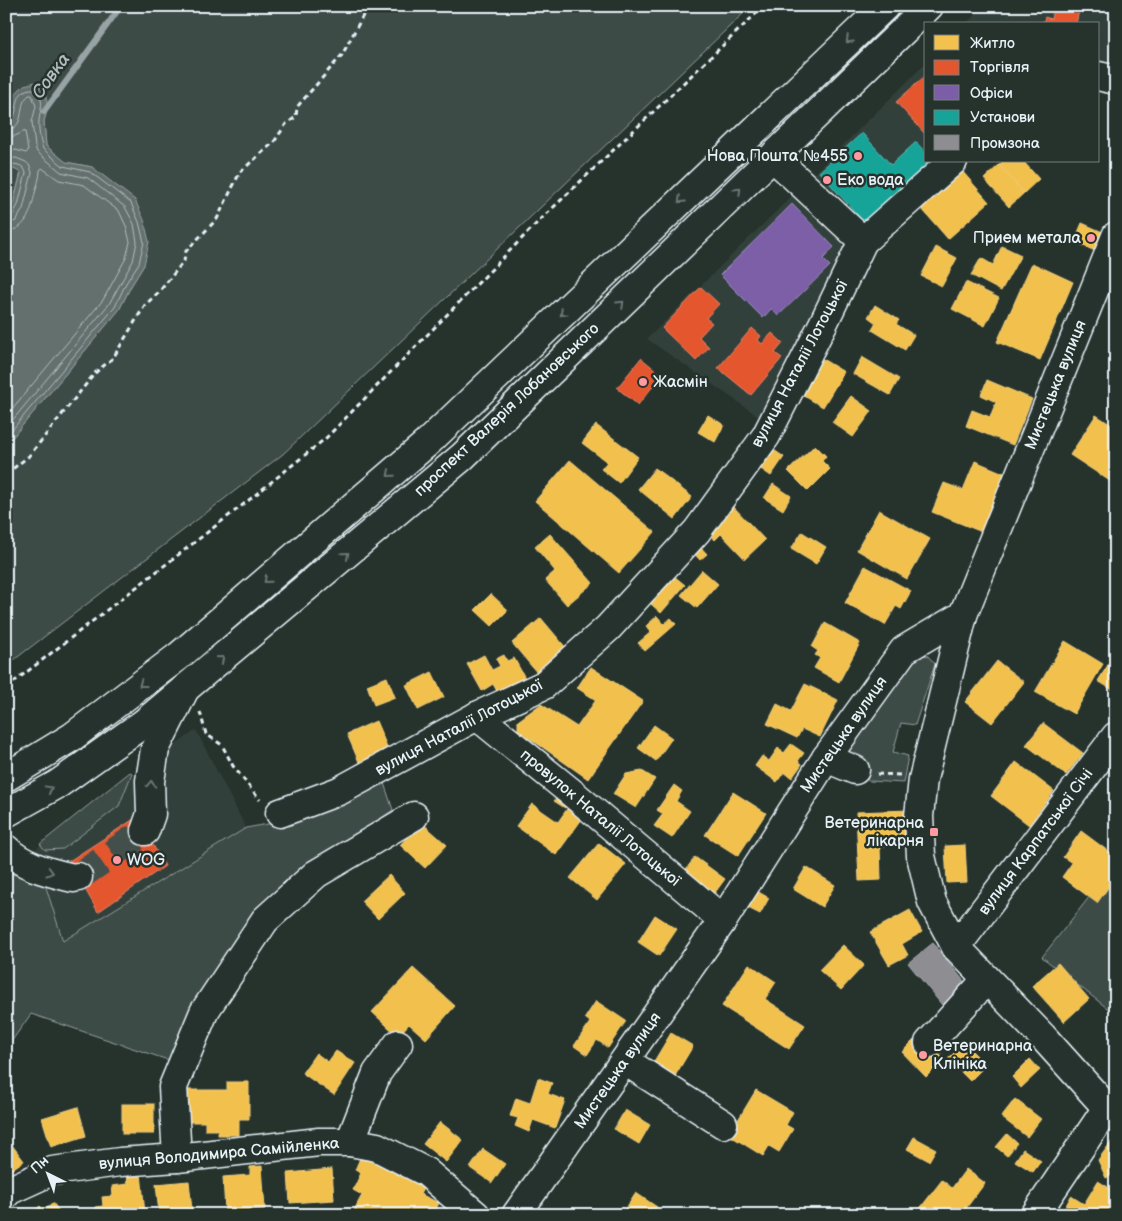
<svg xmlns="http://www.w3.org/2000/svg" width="1122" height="1221" font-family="'Balsamiq Sans',sans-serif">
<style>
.built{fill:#333f3a}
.green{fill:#3e4b47;stroke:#939ea0}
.water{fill:#636f6d;stroke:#98a3a5}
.homes{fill:#f2c14e;stroke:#efcf81}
.shops{fill:#e4572e;stroke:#e5856b}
.offices{fill:#7b5ea7;stroke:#9c8abf}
.public{fill:#17a398;stroke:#56bab5}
.industry{fill:#8d8d92;stroke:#a8abb1}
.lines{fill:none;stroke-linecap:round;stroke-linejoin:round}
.shore{stroke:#b3bdc0;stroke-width:1}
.stream{stroke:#98a3a5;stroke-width:6}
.minor-tunnel{stroke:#43504b;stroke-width:28;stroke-dasharray:28 14;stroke-linecap:butt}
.minor-casing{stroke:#e8f1f8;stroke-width:31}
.major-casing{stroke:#e8f1f8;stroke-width:31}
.path{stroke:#e8f1f8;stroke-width:3;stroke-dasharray:5 4;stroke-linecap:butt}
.minor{stroke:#26332d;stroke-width:28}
.major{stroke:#26332d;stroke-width:28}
.oneway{stroke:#6a7674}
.poi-dot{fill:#ff9aa2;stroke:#26332d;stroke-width:2}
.labels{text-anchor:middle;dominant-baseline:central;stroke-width:5;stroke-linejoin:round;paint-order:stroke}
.poi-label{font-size:16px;fill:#e8f1f8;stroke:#26332d;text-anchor:start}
.street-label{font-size:16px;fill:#e8f1f8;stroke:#26332d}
.water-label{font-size:18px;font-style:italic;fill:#b3bdc0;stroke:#26332d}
</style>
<rect width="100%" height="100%" fill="#26332d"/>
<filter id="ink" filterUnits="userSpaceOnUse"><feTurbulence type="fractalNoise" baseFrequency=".02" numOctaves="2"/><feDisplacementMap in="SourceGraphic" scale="10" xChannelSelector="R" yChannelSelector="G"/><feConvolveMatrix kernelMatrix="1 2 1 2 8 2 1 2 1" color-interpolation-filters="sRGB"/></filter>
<g filter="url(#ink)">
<!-- built -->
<g class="built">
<path d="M983 6H1116V82L1098 77V24H966Z"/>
<path d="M926 63V161H953L863 241 761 418 647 339Z"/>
<path d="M196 730 246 828 63 941 44 881 6 873V871Z"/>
</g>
<!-- green -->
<g class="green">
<path d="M6 6H751L283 454 6 666V445L119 310 131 286 144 265 92 167 65 162 46 146 44 121 48 107 13 96 11 111 6 124Z"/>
<path d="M14 169 21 172 13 204 6 216V170Z"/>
<path d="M920 654 928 656 935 664 915 725 901 723 893 752 908 756 903 783 870 781 857 775 836 756 909 656Z"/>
<path d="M130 772 132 773 119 806 63 849 45 850 40 844Z"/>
<path d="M383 780 393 810 352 839 253 913 174 1062 31 1014 6 1049V873L44 881 63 941 246 828 290 820Z"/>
<path d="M1116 863V1015L1042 957Z"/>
</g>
<!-- water -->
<path class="water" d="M36 82 45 93 48 107 44 121 46 146 66 162 92 167 135 200 144 220 149 242 144 265 131 286 119 310 6 445V216L13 204 21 173 14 169 6 170V124L11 111 13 96 24 85Z"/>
<!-- homes -->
<g class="homes">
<path d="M1003 161H1023L1039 179 1024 193 999 165Z"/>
<path d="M999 165 1024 193 1009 207 984 179Z"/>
<path d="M962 171 989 202 948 239 921 208Z"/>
<path d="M1082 223 1107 234 1100 253 1074 242Z"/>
<path d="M1002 246 1021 255 1001 291 971 275 981 258 993 265Z"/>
<path d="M936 247 957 258 942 286 921 276Z"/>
<path d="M1032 263 1073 282 1040 360 997 342Z"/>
<path d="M966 282 999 298 985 326 952 309Z"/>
<path d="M875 305 899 320 896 324 914 335 905 350 872 330 876 323 868 317Z"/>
<path d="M819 357 844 372 823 407 799 393Z"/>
<path d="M862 357 899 379 890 395 853 374Z"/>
<path d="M987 380 1032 399 1013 445 966 426 972 410 990 417 996 402 981 395Z"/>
<path d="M851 396 872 411 853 437 832 422Z"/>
<path d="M708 415 724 425 715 442 698 432Z"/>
<path d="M1096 415 1116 428V485L1070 455Z"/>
<path d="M596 425 638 457 619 483 601 469 607 462 582 443Z"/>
<path d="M815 445 826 456 822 461 830 469 808 491 788 471Z"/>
<path d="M768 446 784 457 771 476 755 465Z"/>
<path d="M570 460 655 532 619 573 535 501Z"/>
<path d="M975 461 1006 474 982 532 932 512 944 483 963 490Z"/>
<path d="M655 468 692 497 675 519 638 489Z"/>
<path d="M773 484 791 496 783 510 764 498Z"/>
<path d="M730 503 765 540 745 559 721 534 715 540 707 530Z"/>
<path d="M879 510 930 539 907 579 857 550Z"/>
<path d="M802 532 826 547 816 564 791 549Z"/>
<path d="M550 534 593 583 567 605 545 580 555 571 535 547Z"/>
<path d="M696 542 707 554 700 560 689 548Z"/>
<path d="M865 566 911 591 901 609 896 606 885 625 845 603Z"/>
<path d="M702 570 718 584 697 608 681 595Z"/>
<path d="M674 576 685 585 661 613 651 604Z"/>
<path d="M491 594 508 610 492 626 475 610Z"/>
<path d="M657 616 664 624 671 618 676 624 645 651 638 643 651 632 646 626Z"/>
<path d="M541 618 567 649 538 674 512 643Z"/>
<path d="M825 623 860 643 839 682 814 668 820 658 815 655 818 651 812 647Z"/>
<path d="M1065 641 1103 664 1074 714 1035 692Z"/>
<path d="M484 655 492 670 500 666 496 659 504 655 507 661 514 658 525 678 498 693 493 684 482 691 467 664Z"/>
<path d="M1111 660 1116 663V692L1098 681Z"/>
<path d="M997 661 1024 682 992 723 965 702Z"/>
<path d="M591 667 643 701 588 779 518 730V721L541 704 577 727 596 700 577 688Z"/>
<path d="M432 672 444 697 418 710 406 685Z"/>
<path d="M387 677 395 697 374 705 367 685Z"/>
<path d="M805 684 838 700 820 737 802 729 797 738 767 724 777 704 791 711Z"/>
<path d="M376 721 388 749 359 762 347 734Z"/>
<path d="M1043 723 1083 753 1066 775 1026 745Z"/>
<path d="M654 725 672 738 656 761 638 748Z"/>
<path d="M791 744 804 753 798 761 802 764 792 778 784 772 777 782 755 766 762 756 769 761 778 748 784 753Z"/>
<path d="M1016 762 1054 791 1029 825 991 796Z"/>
<path d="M642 771 655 779 636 808 613 794 626 774Z"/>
<path d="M674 785 682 791 676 801 690 811 672 838 654 826 663 814 657 810Z"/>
<path d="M733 792 766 813 738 856 705 835Z"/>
<path d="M560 793 571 800 565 808 554 801Z"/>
<path d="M532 804 558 822 567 809 582 819 556 855 516 826Z"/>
<path d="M909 810 910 845 880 846 881 880 859 881 856 812Z"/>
<path d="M421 822 447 845 425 868 400 845Z"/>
<path d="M1081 831 1116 857V877L1097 903 1062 877 1072 863 1063 857Z"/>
<path d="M599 843 626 864 597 900 570 878Z"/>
<path d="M965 845 967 882 947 883 945 846Z"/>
<path d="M695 857 725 879 714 894 684 872Z"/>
<path d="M806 867 835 885 822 907 793 889Z"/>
<path d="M389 875 405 893 378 919 361 901Z"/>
<path d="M755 890 769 898 760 914 746 907Z"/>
<path d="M910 910 922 932 902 944 908 955 889 965 870 932Z"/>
<path d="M655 915 677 929 659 956 638 942Z"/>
<path d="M843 945 864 965 841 990 819 970Z"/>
<path d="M1058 963 1089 999 1064 1022 1032 986Z"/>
<path d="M749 964 776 982 765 999 805 1025 789 1049 722 1006Z"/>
<path d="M413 968 455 1006 426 1039 409 1024 398 1036 372 1012Z"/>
<path d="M596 1001 626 1021 608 1048 597 1040 587 1055 574 1046 590 1022 585 1018Z"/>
<path d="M671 1033 693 1046 675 1076 653 1063Z"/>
<path d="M920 1034 944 1059 926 1077 902 1052Z"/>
<path d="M964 1043 986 1065 970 1081 948 1059Z"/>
<path d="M336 1051 355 1063 334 1095 302 1073 316 1053 328 1062Z"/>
<path d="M1030 1059 1040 1070 1021 1088 1012 1077Z"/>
<path d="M538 1078 552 1083 548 1094 565 1100 555 1128 533 1120 529 1132 515 1126 518 1118 510 1116 516 1098 530 1103Z"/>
<path d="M227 1082H249V1119H239V1135H218V1130H205V1122H187L188 1090H227Z"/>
<path d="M756 1090 793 1112 786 1125 793 1129 779 1152 769 1146 763 1156 729 1135Z"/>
<path d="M1015 1099 1041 1119 1027 1137 1001 1117Z"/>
<rect x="122" y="1104" width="32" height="30"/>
<path d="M78 1107 86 1136 51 1147 42 1118Z"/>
<path d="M625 1110 650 1125 639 1144 614 1129Z"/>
<path d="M440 1122 463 1140 446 1162 423 1144Z"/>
<path d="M1007 1134 1017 1143 1007 1156 996 1147Z"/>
<path d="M6 1137 24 1161 6 1173Z"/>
<path d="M914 1137 936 1149 929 1161 907 1149Z"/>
<path d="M1114 1138 1116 1142V1173L1106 1178 1098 1160Z"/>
<path d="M483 1149 505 1164 492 1183 470 1168Z"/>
<path d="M1023 1149 1041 1161 1033 1172 1015 1161Z"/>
<path d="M363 1151 427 1182 420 1194 439 1203 433 1215 352 1214 362 1195 353 1190 361 1173 355 1170Z"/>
<path d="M262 1166 265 1209 225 1211 223 1177 250 1175V1167Z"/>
<path d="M332 1169 334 1200 290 1203 288 1173Z"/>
<path d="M966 1169 985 1183 961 1215H923L918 1211 942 1180 952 1188Z"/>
<path d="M141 1173 145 1214 96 1215 95 1207 103 1206 102 1197 113 1196 112 1186 128 1184 127 1175Z"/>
<path d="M189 1181 192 1210 159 1214 156 1184Z"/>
<path d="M1098 1181 1116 1192V1197L1105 1215 1096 1210 1093 1215H1061L1071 1196 1084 1204Z"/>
<path d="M636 1193 657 1207 651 1215H629L624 1211Z"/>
<path d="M53 1203 62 1215H30L40 1206 44 1211Z"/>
</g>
<!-- shops -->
<g class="shops">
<path d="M1054 6H1080L1076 24H1043L1045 17 1051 19Z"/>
<path d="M926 75V135L896 102Z"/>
<path d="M701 287 719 304 706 318 712 323 699 337 709 347 696 361 662 328Z"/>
<path d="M752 328 761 336 758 340 762 344 772 333 783 343 775 353 782 358 751 395 718 368Z"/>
<path d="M641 358 662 375 638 405 617 388Z"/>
<path d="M137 817 165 866 98 912 69 861Z"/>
</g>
<!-- offices -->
<path class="offices" d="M792 204 834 247 823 259 830 266 778 316 771 309 763 318 720 275Z"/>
<!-- public -->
<path class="public" d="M862 133 891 165 916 142 926 153V161H932L865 223 819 172Z"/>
<!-- industry -->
<path class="industry" d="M933 943 967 985 942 1005 908 963Z"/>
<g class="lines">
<!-- shore -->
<g class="shore">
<path d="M6 123C24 121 8 87 35 89 45 102 41 105 39 120 38 128 40 141 43 149L63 166 90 172 110 187 131 203 139 222 144 242 139 263 126 283 115 307 6 437"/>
<path d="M6 130C24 128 19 113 24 101 24 100 28 96 29 95H32L36 106 32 122 35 147 37 152 61 172 88 178 125 207 134 224 137 242 133 261 109 304 6 428"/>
<path d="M6 137 15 136 25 131 28 151 26 153 16 150 6 151"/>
<path d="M6 158H16L26 162 30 166 32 173 23 209 16 221 6 224"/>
<path d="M6 165C14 163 24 164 26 173L18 205 12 216 6 218"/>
<path d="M6 231C27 231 31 210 35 193 37 185 40 178 40 170L42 168 59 180 84 185 119 211 126 226 130 242 126 258 103 300 6 416"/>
</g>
<!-- stream -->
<path class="stream" d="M44 112 121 6"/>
<!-- minor-tunnel -->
<path class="minor-tunnel" d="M78 877 145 831"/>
<!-- minor casing -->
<g class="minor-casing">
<g id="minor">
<path d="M1098 76 1116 80"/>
<path d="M773 157 863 241"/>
<path d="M477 716 572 793 723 920"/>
<path d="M826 758 855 770"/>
<path d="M280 813 339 791 477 716 544 685 608 628 697 531 766 436 823 324 863 241 953 161"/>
<path d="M145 831 151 814 150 781 155 749 184 691"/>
<path d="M6 849C24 867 49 872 73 878L78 877"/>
<path d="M956 947 1116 736"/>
<path d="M929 1043 987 979"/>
<path d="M625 1061 723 1124"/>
<path d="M1107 1108 1043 1037 956 947 932 902 921 856 919 816 923 779 963 615 1116 236"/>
<path d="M350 1142 377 1073 398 1044"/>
<path d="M177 1158 173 1087 204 1012 265 920 316 874 414 816"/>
<path d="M6 1194 8 1191 52 1171 120 1162 177 1158 319 1142H350L377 1147 426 1172 476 1215"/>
<path d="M516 1215 723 920 826 758 904 650 963 615"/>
<path d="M1035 1215 1107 1108"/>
</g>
</g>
<!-- major casing -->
<g class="major-casing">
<g id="major">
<path d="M6 777 72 737 179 656 427 443 885 6"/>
<path d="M6 813 58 784 144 723 462 457 929 6"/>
</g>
</g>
<!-- path -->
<g class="path">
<path d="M6 474 29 456 95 373 113 358 145 305 159 292 184 261 186 251 217 219 240 172 274 142 286 124 296 117 297 107 342 55 368 6"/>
<path d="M6 688 244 504 326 438 537 223 764 6"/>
<path d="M200 712 206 734 222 745 233 766 260 800"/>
<path d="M877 774 901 775"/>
</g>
<!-- minor -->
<use href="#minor" class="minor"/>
<!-- major -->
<use href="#major" class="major"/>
</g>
<!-- one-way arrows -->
<defs><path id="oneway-chevron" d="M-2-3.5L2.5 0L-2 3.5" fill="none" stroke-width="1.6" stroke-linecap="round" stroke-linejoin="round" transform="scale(1.25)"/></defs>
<g class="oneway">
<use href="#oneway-chevron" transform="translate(849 40) rotate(136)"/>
<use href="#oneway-chevron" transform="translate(738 191) rotate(-44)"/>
<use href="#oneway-chevron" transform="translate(681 200) rotate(136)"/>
<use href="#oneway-chevron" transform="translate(621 304) rotate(-44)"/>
<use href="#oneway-chevron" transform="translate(563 313) rotate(136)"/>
<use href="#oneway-chevron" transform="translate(390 474) rotate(139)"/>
<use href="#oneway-chevron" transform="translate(346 555) rotate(-40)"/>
<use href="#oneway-chevron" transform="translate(267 580) rotate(139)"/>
<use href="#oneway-chevron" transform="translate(221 659) rotate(-40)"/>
<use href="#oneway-chevron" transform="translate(142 684) rotate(143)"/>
<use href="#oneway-chevron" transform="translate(151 784) rotate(-88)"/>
<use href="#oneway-chevron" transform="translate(49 789) rotate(-29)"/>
<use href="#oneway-chevron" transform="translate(50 872) rotate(15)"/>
</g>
</g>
<!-- markers -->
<g class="poi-dot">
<circle cx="858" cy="156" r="5"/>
<circle cx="827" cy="180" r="5"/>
<circle cx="1091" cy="238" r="5"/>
<circle cx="643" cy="382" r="5"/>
<rect x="929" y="827" width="10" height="10" rx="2.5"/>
<circle cx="117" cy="860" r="5"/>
<circle cx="923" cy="1055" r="5"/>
</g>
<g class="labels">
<!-- poi labels -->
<g class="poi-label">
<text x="848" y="156" text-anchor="end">Нова Пошта №455</text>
<text x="837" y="180">Еко вода</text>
<text x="1081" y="238" text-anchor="end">Прием метала</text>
<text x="653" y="382">Жасмін</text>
<text x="924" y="823" text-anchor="end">Ветеринарна<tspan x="924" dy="18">лікарня</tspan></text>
<text x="127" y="860">WOG</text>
<text x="933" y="1046">Ветеринарна<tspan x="933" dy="18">Клініка</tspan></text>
</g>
<!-- street labels -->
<g class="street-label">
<text transform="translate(800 364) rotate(-62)">вулиця Наталії Лотоцької</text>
<text transform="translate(1056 385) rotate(-68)">Мистецька вулиця</text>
<text transform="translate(507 410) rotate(-43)">проспект Валерія Лобановського</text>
<text transform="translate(459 728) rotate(-28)">вулиця Наталії Лотоцької</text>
<text transform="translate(844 735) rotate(-55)">Мистецька вулиця</text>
<text transform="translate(600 818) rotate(40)">провулок Наталії Лотоцької</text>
<text transform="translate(1036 842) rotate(-53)">вулиця Карпатської Січі</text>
<text transform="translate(618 1071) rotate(-55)">Мистецька вулиця</text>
<text transform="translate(219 1154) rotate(-5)">вулиця Володимира Самійленка</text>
</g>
<!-- water labels -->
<g class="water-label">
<text transform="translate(51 76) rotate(-54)">Совка</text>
</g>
</g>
<!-- margin -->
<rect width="1122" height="1221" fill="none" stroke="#26332d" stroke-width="25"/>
<rect x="12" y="12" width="1097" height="1196" fill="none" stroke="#e8f1f8" stroke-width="2" filter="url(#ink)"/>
<!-- legend -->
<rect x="924" y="22" width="175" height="140" fill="#26332d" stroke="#747f7e"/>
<rect x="934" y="35" width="25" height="15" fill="#f2c14e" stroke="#747f7e"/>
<text x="970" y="48" font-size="15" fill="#e8f1f8">Житло</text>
<rect x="934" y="60" width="25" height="15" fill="#e4572e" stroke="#747f7e"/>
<text x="970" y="72" font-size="15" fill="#e8f1f8">Торгівля</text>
<rect x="934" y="85" width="25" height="15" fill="#7b5ea7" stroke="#747f7e"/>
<text x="970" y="98" font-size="15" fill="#e8f1f8">Офіси</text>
<rect x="934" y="110" width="25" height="15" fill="#17a398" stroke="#747f7e"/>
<text x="970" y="122" font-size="15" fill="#e8f1f8">Установи</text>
<rect x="934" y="135" width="25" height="15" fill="#8d8d92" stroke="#747f7e"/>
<text x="970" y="148" font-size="15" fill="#e8f1f8">Промзона</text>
<!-- north arrow -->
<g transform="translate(48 1174) rotate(318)" stroke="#26332d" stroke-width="4" paint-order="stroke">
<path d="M0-4L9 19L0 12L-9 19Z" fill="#e8f1f8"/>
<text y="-8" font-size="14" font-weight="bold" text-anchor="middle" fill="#e8f1f8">Пн</text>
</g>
</svg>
